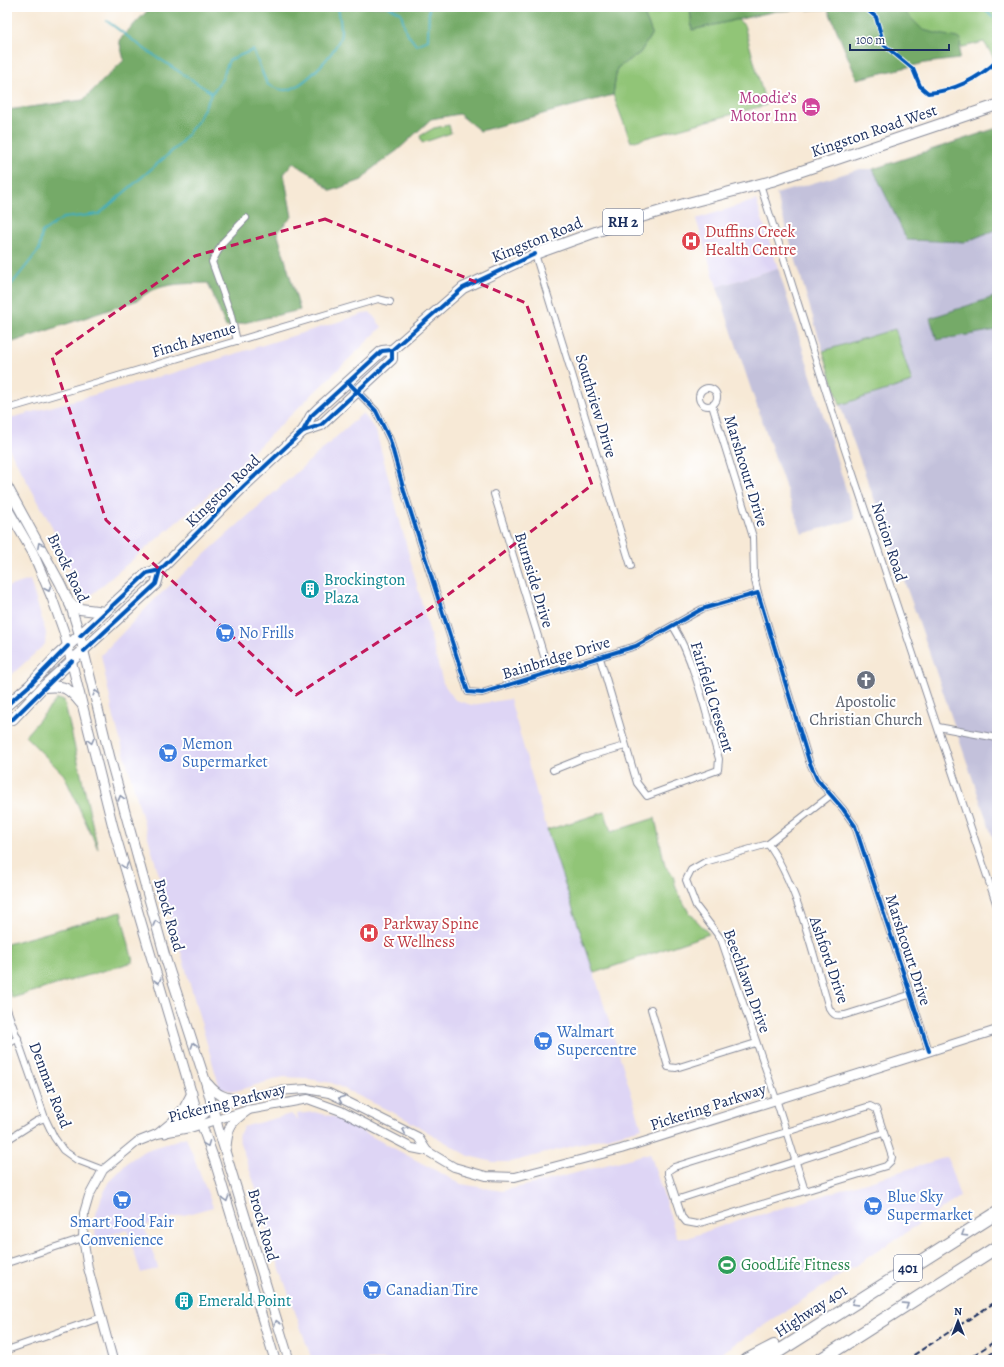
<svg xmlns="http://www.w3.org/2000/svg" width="1004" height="1367" font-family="Alegreya,serif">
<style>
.built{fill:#ded5f5}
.industrial{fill:#c3c1db}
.green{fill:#91c577;stroke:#567a6a}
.forest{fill:#74aa68;stroke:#486c63}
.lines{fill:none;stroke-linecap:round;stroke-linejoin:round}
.stream{stroke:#3eacbb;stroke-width:2}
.minor-casing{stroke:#898c9a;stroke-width:8}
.tertiary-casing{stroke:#898c9a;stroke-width:10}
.secondary-casing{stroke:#898c9a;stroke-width:11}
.primary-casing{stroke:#898c9a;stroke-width:12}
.motorway-casing{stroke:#898c9a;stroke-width:14}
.minor{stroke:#fff;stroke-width:6}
.tertiary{stroke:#fff;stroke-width:8}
.secondary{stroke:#fff;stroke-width:9}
.primary{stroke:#fff;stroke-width:10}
.motorway{stroke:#fff;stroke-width:12}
.rail{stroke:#1b2f5e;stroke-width:2;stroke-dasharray:6 3;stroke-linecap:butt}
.cycleway-casing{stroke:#fff;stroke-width:6}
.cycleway{stroke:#0057b8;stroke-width:4}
.oneway{stroke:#8d97ae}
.marked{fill:none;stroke:#c2185b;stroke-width:3;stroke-dasharray:8 5;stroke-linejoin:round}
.labels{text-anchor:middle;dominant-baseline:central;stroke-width:4;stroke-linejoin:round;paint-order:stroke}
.shield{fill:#fff;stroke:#5f6d8e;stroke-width:1}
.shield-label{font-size:15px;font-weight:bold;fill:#1b2f5e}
.hotel-label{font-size:16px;fill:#b23c85;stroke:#fff;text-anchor:end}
.street-label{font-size:16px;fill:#1b2f5e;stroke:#fff}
.health-label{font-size:16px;fill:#be3a42;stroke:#fff;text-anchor:start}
.culture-label{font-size:16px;fill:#0d838f;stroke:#fff;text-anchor:start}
.shop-label{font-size:16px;fill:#366cbe;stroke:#fff;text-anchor:start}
.worship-label{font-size:16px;fill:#5b616d;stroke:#fff}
.leisure-label{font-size:16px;fill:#27864d;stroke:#fff;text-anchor:start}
</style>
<rect width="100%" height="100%" fill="#fff"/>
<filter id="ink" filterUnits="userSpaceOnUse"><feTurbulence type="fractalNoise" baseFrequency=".025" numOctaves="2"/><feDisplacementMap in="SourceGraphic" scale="8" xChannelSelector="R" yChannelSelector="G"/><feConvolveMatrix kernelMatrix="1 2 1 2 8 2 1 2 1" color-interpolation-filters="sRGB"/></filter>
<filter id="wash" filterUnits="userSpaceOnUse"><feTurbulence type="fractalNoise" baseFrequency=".012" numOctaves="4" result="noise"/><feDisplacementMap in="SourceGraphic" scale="16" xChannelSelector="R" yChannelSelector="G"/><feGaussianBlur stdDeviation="0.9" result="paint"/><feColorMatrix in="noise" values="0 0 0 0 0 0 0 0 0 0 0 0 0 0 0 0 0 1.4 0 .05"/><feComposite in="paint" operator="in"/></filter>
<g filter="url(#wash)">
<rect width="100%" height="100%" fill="#f7e9d6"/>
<!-- built -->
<g class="built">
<path d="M756 200 778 268 717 287 696 219Z"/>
<path d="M370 312 382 327 206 497 84 601 50 523 7 445V419L173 373Z"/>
<path d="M363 413 376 431 443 683 455 700 472 705 510 699 547 830 594 973 642 1128 511 1162H493L469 1156 404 1118 332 1083 304 1078 283 1077 235 1091 220 1089 114 718 101 655 156 598Z"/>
<path d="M30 580 46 633 45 644 7 679V587Z"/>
<path d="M314 1112 335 1117 461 1184 502 1191 546 1181 650 1153 677 1238H688L741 1219 760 1215 947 1157 960 1197 711 1360H312L268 1235 258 1194 238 1137 243 1127 291 1114 298 1120 297 1114Z"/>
<path d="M186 1137 213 1207 144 1226 158 1268 141 1273 127 1230 95 1239 96 1214 102 1196 110 1181 129 1161 144 1151Z"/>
</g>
<!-- industrial -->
<g class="industrial">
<path d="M860 169H873L907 240 965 242 997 229V296L930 318 937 340 997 330V850L919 622 840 405 912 382 895 329 823 351 776 194Z"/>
<path d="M778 268 855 519 802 534 752 392 717 287Z"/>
</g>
<!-- green -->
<g class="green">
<path d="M641 7H690L692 30 737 19 744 25 766 105 631 142 613 95 617 68 640 53 652 33Z"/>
<path d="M893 7H992L997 12V63L984 42 942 52Z"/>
<path d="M449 125 451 133 422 143 420 136 434 128Z"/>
<path d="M895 329 912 382 840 405 823 351Z"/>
<path d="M57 699 64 700 98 849 64 775 25 736Z"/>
<path d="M605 812 611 832 655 818 665 866 673 875 676 888 688 911 709 934 594 973 547 830Z"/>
<path d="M121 912 133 962 12 998 7 985V944Z"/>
</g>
<!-- forest -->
<g class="forest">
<path d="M151 7H547L546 10 574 7H641L652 33 640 53 617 68 613 95 480 131 459 114 431 119 398 150 373 168 362 180 331 191 313 175 293 163 284 174 292 217 277 232 300 310 226 327 208 283C184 284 157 282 138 300L7 344V110L83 100 124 60 119 40Z"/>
<path d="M690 7H900L923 30 961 39 959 59 925 63 857 79 828 9 776 11 692 30Z"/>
<path d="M997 128V229L965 242 907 240 873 169Z"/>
<path d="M997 296V330L937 340 930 318Z"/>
</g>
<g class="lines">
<!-- stream -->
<g class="stream">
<path d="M389 7 401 13 406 32 416 45 428 40 429 7"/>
<path d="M983 7 992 17"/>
<path d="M107 21 146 50 212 93"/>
<path d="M7 290 39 250 42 232 63 218 99 214 178 146 197 122 212 93 222 79 229 60 253 50 267 84C274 88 283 92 291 89 307 83 334 54 340 38 343 30 339 15 338 7"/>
</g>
</g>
</g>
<g filter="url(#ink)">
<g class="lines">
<!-- minor casing -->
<g class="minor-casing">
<g id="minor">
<path d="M760 184 836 423 997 906"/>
<path d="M535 254 631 566"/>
<path d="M237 341 230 312 212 262 223 242 246 218"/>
<path d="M348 382 376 411 390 440 404 491 468 692 482 693 636 646 702 609 758 593 809 761 817 779 843 809 855 826 929 1051"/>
<circle cx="708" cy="397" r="9"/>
<path d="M712 405 753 537 754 576 758 593"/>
<path d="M7 409 378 299 390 302"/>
<path d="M494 494 549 672"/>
<path d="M600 658 637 783 647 796 718 770 719 759C707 718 695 661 673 626"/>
<path d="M938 727 997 738"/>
<path d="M553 770 583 758 625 746"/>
<path d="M768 844C798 885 814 958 829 1008 834 1016 836 1016 845 1015L909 995"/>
<path d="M7 1009 45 1118 54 1137 63 1150 77 1160 103 1170"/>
<path d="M651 1009 668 1067 676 1068 756 1043"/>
<path d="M7 1045 18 1038"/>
<path d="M7 1140 37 1121 45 1118"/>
<path d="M805 1191 886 1166 891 1161 892 1157 876 1109 870 1106 674 1167 668 1171V1174L682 1217 686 1222 697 1224 805 1191 776 1099 721 939 696 906 686 880 691 870 705 862 768 844 831 795"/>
<path d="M676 1200 883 1133"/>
<path d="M7 1263 83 1238"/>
<path d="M7 1350 102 1317"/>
</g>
</g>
<!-- tertiary casing -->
<g class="tertiary-casing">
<g id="tertiary">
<path d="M157 1134 190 1128 248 1110 308 1099 341 1111 412 1148 427 1151 454 1167 486 1176 515 1177 621 1149 997 1030"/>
<path d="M113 1360 88 1268 83 1238 84 1213 89 1196 103 1170 137 1142 157 1134 174 1120 212 1107 277 1091 307 1089 329 1093 348 1102 418 1137 427 1151"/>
</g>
</g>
<!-- secondary casing -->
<g class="secondary-casing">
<g id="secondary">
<path d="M7 486 60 583 70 604 80 636 110 758 166 960 206 1083 218 1128 289 1360"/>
<path d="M7 508 33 553 52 598 64 632 113 827 197 1112 215 1162 275 1360"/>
<path d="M208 1084C217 1095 225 1098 239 1100"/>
<path d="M174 1120 184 1108 192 1093"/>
<path d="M165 1133 175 1127 199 1118 212 1107"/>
<path d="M226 1147C228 1125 231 1122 248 1110"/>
</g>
</g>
<!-- primary casing -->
<g class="primary-casing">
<g id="primary">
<path d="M303 431 321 425 392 359V350"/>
<path d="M70 604 80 609 105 612"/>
<path d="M43 687C64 685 68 687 81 703"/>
<path d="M7 705 30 685 56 657 147 573 160 570"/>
<path d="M7 720 13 719 43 687 156 584 160 570 244 486 303 431 311 416 318 409 382 351 392 350 463 288 535 254 615 225 684 204 772 181 997 105"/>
</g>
</g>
<!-- motorway casing -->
<g class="motorway-casing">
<g id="motorway">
<path d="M747 1360 774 1346"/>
<path d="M765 1360 997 1213"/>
<path d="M820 1360 997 1247"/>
</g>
</g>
<!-- minor -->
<use href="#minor" class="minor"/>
<!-- tertiary -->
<use href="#tertiary" class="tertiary"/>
<!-- secondary -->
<use href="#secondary" class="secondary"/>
<!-- primary -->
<use href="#primary" class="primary"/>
<!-- motorway -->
<use href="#motorway" class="motorway"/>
<!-- rail -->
<g class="rail">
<path d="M906 1360 997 1301"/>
<path d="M966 1360 997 1340"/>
<path d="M981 1360 997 1350"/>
</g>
<!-- cycleway casing -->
<g class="cycleway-casing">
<g id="cycleway">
<path d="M864 7 876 17 884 45 913 69 920 86 928 93C953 91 978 79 997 61"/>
<path d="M348 382 376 411 390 440 404 491 468 692 482 693 636 646 702 609 758 593 809 761 817 779 843 809 855 826 929 1051"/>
<path d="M303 431 321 425 392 359V350"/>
<path d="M80 636 147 573 160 570"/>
<path d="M84 651 156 584 160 570 244 486 303 431 311 416 382 351 392 350 463 288 535 254"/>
<path d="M7 705 30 685 68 646"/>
<path d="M7 720 13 719 72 661"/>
</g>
</g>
<!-- cycleway -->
<use href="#cycleway" class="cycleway"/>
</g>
<!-- one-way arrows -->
<defs><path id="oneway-chevron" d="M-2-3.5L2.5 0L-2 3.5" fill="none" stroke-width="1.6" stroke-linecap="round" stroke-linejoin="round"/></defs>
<g class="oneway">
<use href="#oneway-chevron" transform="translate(40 545) rotate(-118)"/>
<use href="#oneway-chevron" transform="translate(48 589) rotate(67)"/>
<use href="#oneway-chevron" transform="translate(96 693) rotate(-104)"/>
<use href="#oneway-chevron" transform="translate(91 741) rotate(76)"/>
<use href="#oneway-chevron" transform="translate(121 798) rotate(-105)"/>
<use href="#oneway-chevron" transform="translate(125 866) rotate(74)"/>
<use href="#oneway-chevron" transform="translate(156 923) rotate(-106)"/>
<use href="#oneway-chevron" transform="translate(158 981) rotate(73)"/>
<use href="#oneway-chevron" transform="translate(194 1045) rotate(-108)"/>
<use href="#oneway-chevron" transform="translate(341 1099) rotate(-157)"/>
<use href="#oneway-chevron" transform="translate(405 1130) rotate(-154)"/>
<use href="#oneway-chevron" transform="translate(207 1144) rotate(69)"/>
<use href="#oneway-chevron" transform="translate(226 1199) rotate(73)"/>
<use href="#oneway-chevron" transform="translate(964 1234) rotate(148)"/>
<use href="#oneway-chevron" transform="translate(854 1303) rotate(148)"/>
<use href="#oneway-chevron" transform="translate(906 1305) rotate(-33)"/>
<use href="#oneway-chevron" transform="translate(277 1323) rotate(-107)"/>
</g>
</g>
<!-- marked area -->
<path class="marked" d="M325 219 526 303 592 485 428 610 296 695 106 520 52 357 195 256Z"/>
<!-- icons -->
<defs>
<g id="hotel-disc" transform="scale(1)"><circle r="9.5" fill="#d1479c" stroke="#fff"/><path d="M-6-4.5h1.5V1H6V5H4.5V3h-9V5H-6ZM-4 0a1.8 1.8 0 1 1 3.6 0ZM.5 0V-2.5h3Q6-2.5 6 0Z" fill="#fff"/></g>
<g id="hospital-disc" transform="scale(1)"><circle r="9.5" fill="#e0444e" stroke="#fff"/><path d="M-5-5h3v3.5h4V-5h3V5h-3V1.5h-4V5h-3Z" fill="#fff"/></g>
<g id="building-disc" transform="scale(1)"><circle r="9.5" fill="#0f9aa8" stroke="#fff"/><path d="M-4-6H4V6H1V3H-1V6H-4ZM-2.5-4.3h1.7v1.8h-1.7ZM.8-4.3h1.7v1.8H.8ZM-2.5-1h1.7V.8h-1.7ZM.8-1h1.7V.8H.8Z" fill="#fff"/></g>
<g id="supermarket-disc" transform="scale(1)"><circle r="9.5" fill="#3f7fe0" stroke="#fff"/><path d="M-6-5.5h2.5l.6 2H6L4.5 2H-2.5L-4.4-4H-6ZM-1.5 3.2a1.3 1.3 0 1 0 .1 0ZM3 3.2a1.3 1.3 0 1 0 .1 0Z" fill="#fff"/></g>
<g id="church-disc" transform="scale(1)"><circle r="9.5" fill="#6b7280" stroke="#fff"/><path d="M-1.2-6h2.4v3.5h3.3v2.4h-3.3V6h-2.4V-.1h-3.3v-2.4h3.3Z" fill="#fff"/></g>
<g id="stadium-disc" transform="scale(1)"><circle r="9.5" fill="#2e9e5b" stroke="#fff"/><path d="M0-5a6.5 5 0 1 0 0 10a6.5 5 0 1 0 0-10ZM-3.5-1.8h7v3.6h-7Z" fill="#fff"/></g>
</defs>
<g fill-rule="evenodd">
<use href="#hotel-disc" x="811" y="107"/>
<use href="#hospital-disc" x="691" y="241"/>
<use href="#building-disc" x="310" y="589"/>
<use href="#supermarket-disc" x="225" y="633"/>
<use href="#church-disc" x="866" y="680"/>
<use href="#supermarket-disc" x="168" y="753"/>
<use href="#hospital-disc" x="369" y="933"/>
<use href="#supermarket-disc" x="543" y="1041"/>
<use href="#supermarket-disc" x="122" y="1200"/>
<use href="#supermarket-disc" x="873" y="1206"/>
<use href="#stadium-disc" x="727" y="1265"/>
<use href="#supermarket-disc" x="372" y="1290"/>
<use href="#building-disc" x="184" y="1301"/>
</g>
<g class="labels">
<!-- shield labels -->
<g class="shield">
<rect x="603" y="209" width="40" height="26" rx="3"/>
<rect x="894" y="1255" width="28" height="26" rx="3"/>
</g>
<g class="shield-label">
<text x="623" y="222">RH 2</text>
<text x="908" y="1268">401</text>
</g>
<!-- hotel labels -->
<g class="hotel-label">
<text x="797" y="98">Moodie’s<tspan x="797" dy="18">Motor Inn</tspan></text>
</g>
<!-- street labels -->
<g class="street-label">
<text transform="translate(874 131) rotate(-19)">Kingston Road West</text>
<text transform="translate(537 240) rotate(-22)">Kingston Road</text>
<text transform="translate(194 340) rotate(-17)">Finch Avenue</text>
<text transform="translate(596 406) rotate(73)">Southview Drive</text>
<text transform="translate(746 471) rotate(73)">Marshcourt Drive</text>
<text transform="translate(223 491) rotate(-44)">Kingston Road</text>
<text transform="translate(889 542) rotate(72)">Notion Road</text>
<text transform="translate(68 568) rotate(64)">Brock Road</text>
<text transform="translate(534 580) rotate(73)">Burnside Drive</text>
<text transform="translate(556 658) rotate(-17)">Bainbridge Drive</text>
<text transform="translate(712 697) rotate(73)">Fairfield Crescent</text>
<text transform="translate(169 915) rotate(74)">Brock Road</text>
<text transform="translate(908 950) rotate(72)">Marshcourt Drive</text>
<text transform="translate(829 960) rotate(71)">Ashford Drive</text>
<text transform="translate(747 981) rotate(70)">Beechlawn Drive</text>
<text transform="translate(50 1085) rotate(69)">Denmar Road</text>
<text transform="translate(227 1103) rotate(-14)">Pickering Parkway</text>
<text transform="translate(708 1107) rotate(-18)">Pickering Parkway</text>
<text transform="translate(263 1225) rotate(74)">Brock Road</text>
<text transform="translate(811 1311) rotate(-33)">Highway 401</text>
</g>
<!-- health labels -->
<g class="health-label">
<text x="705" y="232">Duffins Creek<tspan x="705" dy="18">Health Centre</tspan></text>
<text x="383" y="924">Parkway Spine<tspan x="383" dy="18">&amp; Wellness</tspan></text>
</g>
<!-- culture labels -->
<g class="culture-label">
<text x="324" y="580">Brockington<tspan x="324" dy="18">Plaza</tspan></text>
<text x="198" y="1301">Emerald Point</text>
</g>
<!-- shop labels -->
<g class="shop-label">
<text x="239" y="633">No Frills</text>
<text x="182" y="744">Memon<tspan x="182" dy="18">Supermarket</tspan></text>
<text x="557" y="1032">Walmart<tspan x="557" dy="18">Supercentre</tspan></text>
<text x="887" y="1197">Blue Sky<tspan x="887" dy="18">Supermarket</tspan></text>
<text x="122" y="1222" text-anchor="middle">Smart Food Fair<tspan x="122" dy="18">Convenience</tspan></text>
<text x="386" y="1290">Canadian Tire</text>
</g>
<!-- worship labels -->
<g class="worship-label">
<text x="866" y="702">Apostolic<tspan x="866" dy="18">Christian Church</tspan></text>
</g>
<!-- leisure labels -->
<g class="leisure-label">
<text x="741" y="1265">GoodLife Fitness</text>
</g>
</g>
<!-- margin -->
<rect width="1004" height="1367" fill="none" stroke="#fff" stroke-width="24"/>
<!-- north arrow -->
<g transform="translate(958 1321)" stroke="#ffffff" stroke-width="3" paint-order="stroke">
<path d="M0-3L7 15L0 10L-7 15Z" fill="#1b2f5e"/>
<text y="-6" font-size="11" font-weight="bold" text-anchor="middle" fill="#1b2f5e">N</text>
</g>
<!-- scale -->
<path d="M850 44v6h99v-6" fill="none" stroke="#1b2f5e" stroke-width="2"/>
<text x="856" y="44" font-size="12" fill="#1b2f5e" stroke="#ffffff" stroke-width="3" paint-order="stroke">100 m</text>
</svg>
